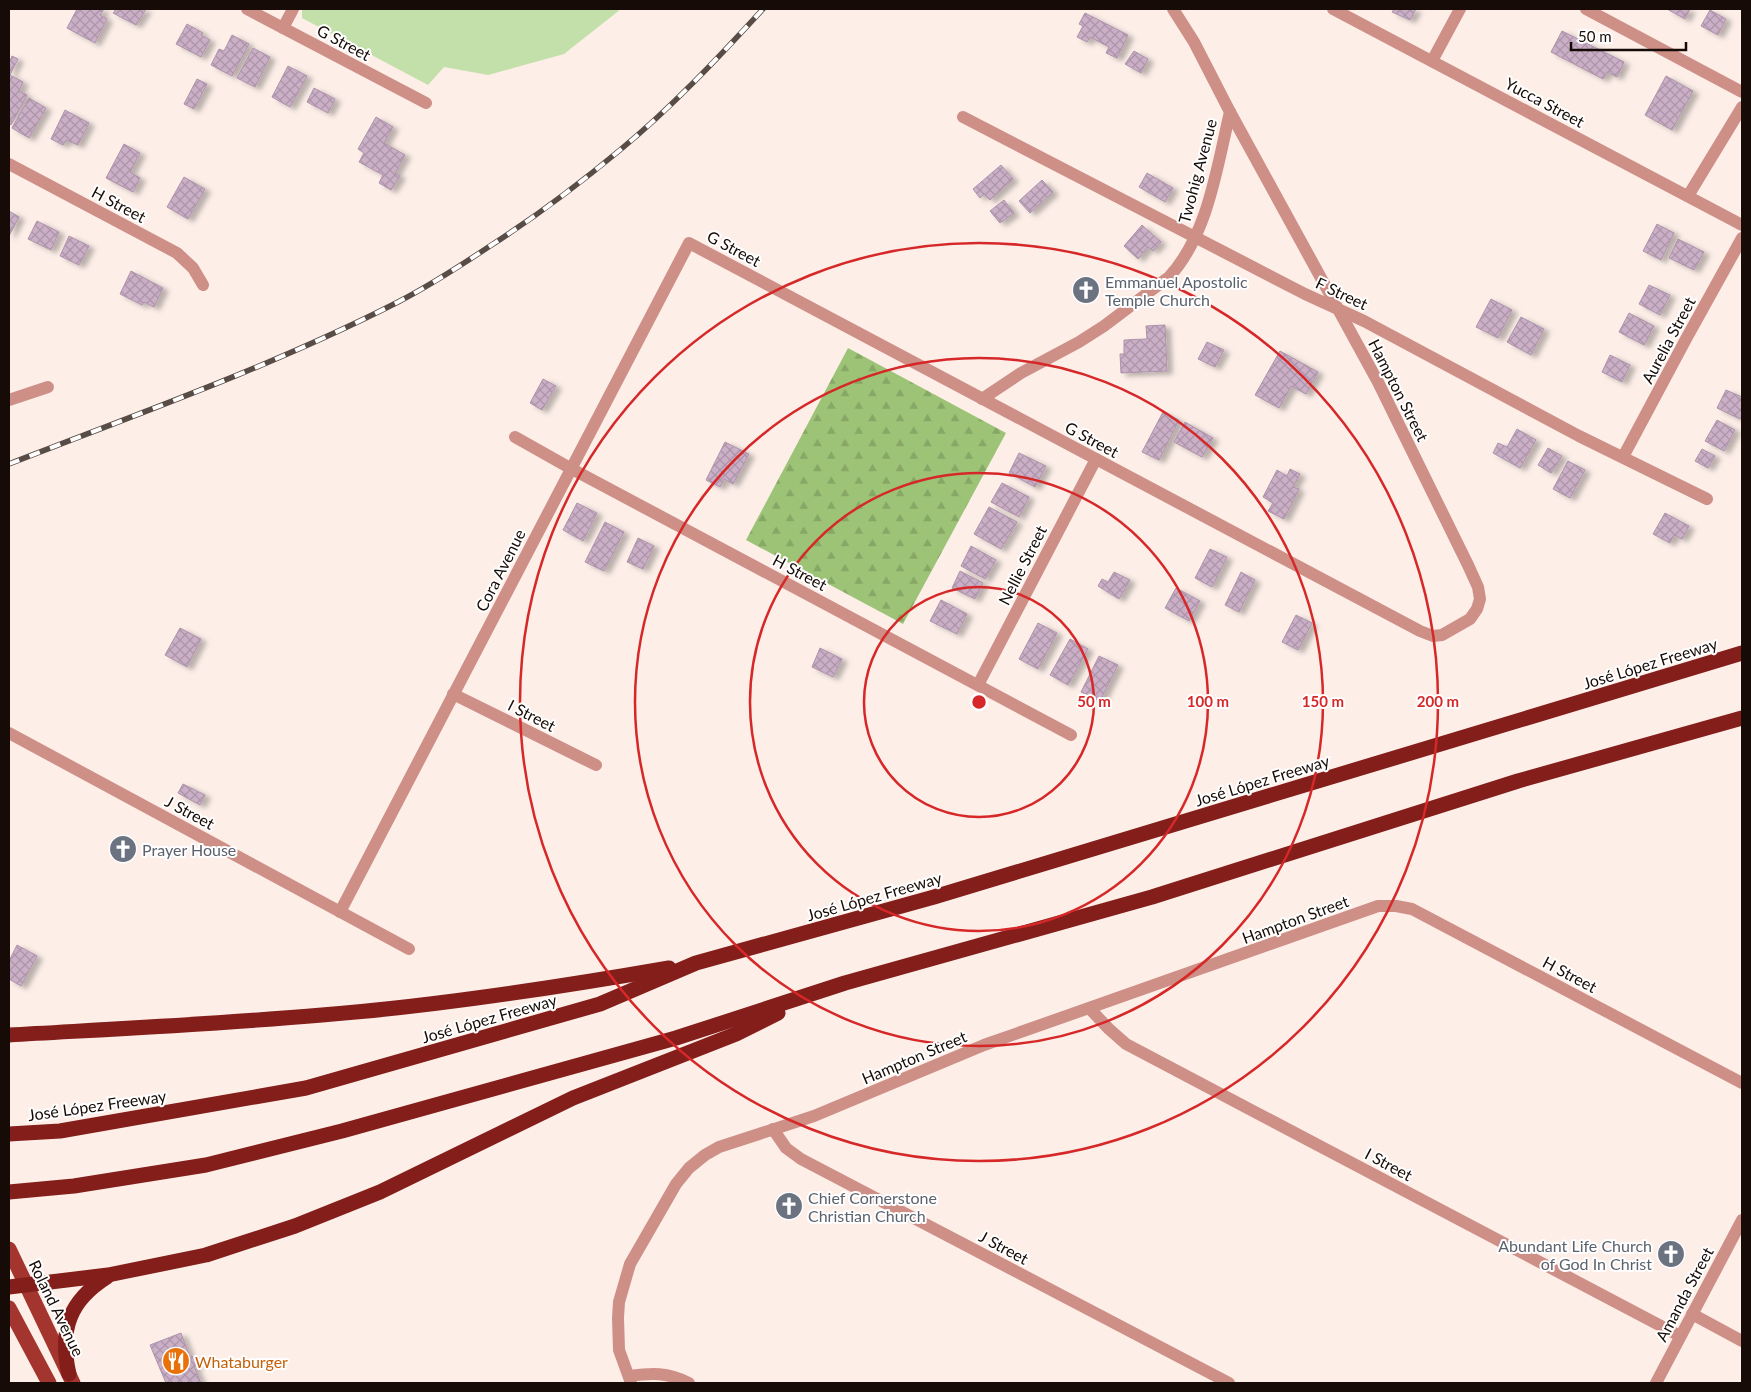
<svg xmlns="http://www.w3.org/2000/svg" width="1751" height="1392" font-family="Lato,sans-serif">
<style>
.green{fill:#c4e0aa}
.forest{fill:url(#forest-firs)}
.building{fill:url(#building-cross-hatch);stroke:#ad93aa;filter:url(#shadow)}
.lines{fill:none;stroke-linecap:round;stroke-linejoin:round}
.street{stroke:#ce8f87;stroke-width:12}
.primary{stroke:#a3352e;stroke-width:15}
.highway{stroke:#841e1a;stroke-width:15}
.rail-casing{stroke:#584c46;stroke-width:5.5}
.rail{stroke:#fff;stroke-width:4;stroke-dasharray:11;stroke-linecap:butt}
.ring{fill:none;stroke:#d62828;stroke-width:2.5}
.labels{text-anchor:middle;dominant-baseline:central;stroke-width:4;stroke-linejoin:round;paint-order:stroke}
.street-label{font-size:16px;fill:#160b06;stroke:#fff}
.worship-label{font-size:16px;fill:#5b616d;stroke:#fff;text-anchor:start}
.food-label{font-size:16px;fill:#c56008;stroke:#fff;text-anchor:start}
.centre{fill:#d62828;stroke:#fff;stroke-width:2.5}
.ring-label{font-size:15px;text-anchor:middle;font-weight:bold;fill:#d62828;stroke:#fff;stroke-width:4;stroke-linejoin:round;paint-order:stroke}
</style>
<defs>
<pattern id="forest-firs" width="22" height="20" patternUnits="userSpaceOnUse" patternTransform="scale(1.25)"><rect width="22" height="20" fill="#9dc476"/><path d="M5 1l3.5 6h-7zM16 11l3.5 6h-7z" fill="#86a765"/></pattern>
<pattern id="building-cross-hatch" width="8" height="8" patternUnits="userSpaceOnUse" patternTransform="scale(1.25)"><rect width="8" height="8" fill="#caafc7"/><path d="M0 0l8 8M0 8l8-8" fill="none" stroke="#ad95a9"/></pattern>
<filter id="shadow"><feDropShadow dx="5.5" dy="3" stdDeviation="2.5" flood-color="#0004"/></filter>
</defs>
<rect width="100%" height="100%" fill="#fdeee8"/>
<!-- green -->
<path class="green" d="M302 9H621L564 54 488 75 444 67 428 85 302 18Z"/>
<!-- forest -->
<path class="forest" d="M848 348 1006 433 903 624 746 540Z"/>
<!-- building -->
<g class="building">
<path d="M77 9H104L100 15 107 19 95 43 67 28Z"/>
<path d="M116 9H146L136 25 113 13Z"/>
<path d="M1394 9H1416L1410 20 1392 12Z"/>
<path d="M1667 9H1690L1685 19Z"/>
<path d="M1710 10 1726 19 1718 35 1701 26Z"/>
<path d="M1085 13 1128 35 1117 58 1106 53 1109 47 1090 37 1087 42 1077 37 1083 26 1079 24Z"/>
<path d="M187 24 203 33 201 35 210 40 201 57 176 44Z"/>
<path d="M1562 31 1624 62 1617 77 1607 72 1603 79 1551 52Z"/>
<path d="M232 35 249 44 232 76 211 65 219 49 224 51Z"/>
<path d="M253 48 270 57 255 87 237 78Z"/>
<path d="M1134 51 1148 59 1141 73 1125 64Z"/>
<path d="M12 56 18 59 10 75 23 82 19 91 27 95 11 125 9 123V63Z"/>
<path d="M288 66 307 76 290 107 272 97Z"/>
<path d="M1666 76 1693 91 1672 130 1645 115Z"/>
<path d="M197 79 207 84 194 109 184 104Z"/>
<path d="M314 88 335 99 328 113 307 102Z"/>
<path d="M29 98 46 108 29 138 12 128Z"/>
<path d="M65 110 89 123 78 145 66 140 63 145 51 139Z"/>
<path d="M376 117 393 127 384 143 405 155 395 173 400 176 391 190 379 183 383 175 359 162 364 153 358 149Z"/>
<path d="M124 144 140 153 130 172 140 178 133 192 106 178Z"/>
<path d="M1001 165 1013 179 990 200 984 194 980 198 973 189Z"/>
<path d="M1147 173 1173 188 1165 202 1139 187Z"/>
<path d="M184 177 205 189 188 219 167 207Z"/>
<path d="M1042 180 1053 192 1030 213 1019 201Z"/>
<path d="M1004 200 1014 213 1000 223 990 211Z"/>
<path d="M9 211 19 217 9 236Z"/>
<path d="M37 221 59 232 51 250 28 239Z"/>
<path d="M1657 224 1674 233 1661 260 1643 251Z"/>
<path d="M1142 225 1161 242 1153 251 1148 247 1138 259 1124 246Z"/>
<path d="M69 236 89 246 79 265 60 256Z"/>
<path d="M1678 239 1704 252 1694 270 1669 258Z"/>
<path d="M131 271 163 288 154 307 144 302 142 305 120 294Z"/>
<path d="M1649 285 1670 295 1660 315 1639 304Z"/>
<path d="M1491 299 1512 310 1498 338 1476 327Z"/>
<path d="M1629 313 1654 326 1644 345 1619 332Z"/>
<path d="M1521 317 1544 329 1531 355 1507 342Z"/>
<path d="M1165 325 1167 371 1121 373 1120 354H1124V340L1147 339 1146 326Z"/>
<path d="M1207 342 1224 350 1215 367 1198 359Z"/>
<path d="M1280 351 1318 372 1306 394 1291 386 1279 408 1255 395Z"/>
<path d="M1610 355 1630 365 1622 382 1602 372Z"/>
<path d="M543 379 556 386 542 410 530 403Z"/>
<path d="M1726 390 1742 397V414L1740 419 1717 408Z"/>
<path d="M1163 412 1179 420 1159 460 1142 452Z"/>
<path d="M1717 420 1735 430 1724 451 1705 441Z"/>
<path d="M1185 422 1213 438 1202 457 1174 442Z"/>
<path d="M1517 429 1536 440 1520 468 1493 453 1498 443 1507 447Z"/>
<path d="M725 442 749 454 733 484 724 479 720 487 706 480Z"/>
<path d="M1548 448 1562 456 1551 473 1538 465Z"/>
<path d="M1702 449 1715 456 1708 468 1695 461Z"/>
<path d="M1019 453 1046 466 1035 487 1009 473Z"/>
<path d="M1568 461 1585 470 1570 498 1553 489Z"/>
<path d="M1290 469 1300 474 1293 487 1299 489 1284 519 1268 511 1273 503 1263 497 1277 470 1287 476Z"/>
<path d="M1002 483 1029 497 1019 517 991 502Z"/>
<path d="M577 503 597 513 583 541 563 530Z"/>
<path d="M989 507 1017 522 1001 549 974 534Z"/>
<path d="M1665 513 1689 526 1682 539 1674 535 1670 543 1653 534Z"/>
<path d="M605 522 624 532 604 571 585 562Z"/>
<path d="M638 538 654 546 643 569 627 562Z"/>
<path d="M971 546 996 560 985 579 961 566Z"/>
<path d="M1210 549 1227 557 1212 587 1195 578Z"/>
<path d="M960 571 983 583 975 599 952 588Z"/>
<path d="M1114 572 1130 580 1119 599 1098 586 1102 579 1108 582Z"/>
<path d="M1241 572 1255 580 1239 612 1225 605Z"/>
<path d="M1176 588 1200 601 1189 621 1165 608Z"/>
<path d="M941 600 967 614 957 634 930 621Z"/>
<path d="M1296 615 1312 623 1298 650 1282 642Z"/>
<path d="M1038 623 1057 633 1038 669 1019 659Z"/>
<path d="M180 628 201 639 187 667 165 655Z"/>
<path d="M1070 639 1088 649 1068 685 1050 675Z"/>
<path d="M820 648 842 659 833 677 812 667Z"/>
<path d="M1099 656 1118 665 1100 701 1081 692Z"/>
<path d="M183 784 205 795 200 805 178 793Z"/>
<path d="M17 945 37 956 21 986 9 979V961Z"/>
<path d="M181 1333 190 1357 194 1356 197 1365 194 1366 201 1383H166L150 1345Z"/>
</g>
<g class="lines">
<!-- street -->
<g class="street">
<path d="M247 9 426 103"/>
<path d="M1333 9 1742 225"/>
<path d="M1586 9 1742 92"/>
<path d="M283 28 293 9"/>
<path d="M1432 61 1460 9"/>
<path d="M963 117 1305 294 1364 321 1579 436 1707 499"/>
<path d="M9 164 177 253 193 268 203 285"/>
<path d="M1688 196 1742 107"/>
<path d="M982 399 1021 373 1079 342 1104 326 1169 277C1208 235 1217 167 1230 112"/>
<path d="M9 400 48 387"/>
<path d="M515 437 570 468 1071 735"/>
<path d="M1623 457 1686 339 1742 238"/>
<path d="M978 685 1096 459"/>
<path d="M453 694 596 765"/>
<path d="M9 733 409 949"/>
<path d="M340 912 689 243 1420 631 1433 636 1442 635 1470 619 1477 609 1480 599 1478 587 1468 565 1378 382 1230 112 1194 42 1173 9"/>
<path d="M1090 1009 1109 1029 1126 1044 1680 1336"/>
<path d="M773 1129 786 1148 801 1159 1229 1383"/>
<path d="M1692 1314 1742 1341"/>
<path d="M629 1376C652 1373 667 1372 689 1383"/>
<path d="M631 1383 619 1350 618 1318 619 1302 630 1264 676 1184 689 1168 705 1155 719 1147 814 1116 984 1045 1378 906H1396L1412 909 1742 1083"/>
<path d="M1656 1383 1742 1220"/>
</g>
<!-- primary -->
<g class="primary">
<path d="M9 1249 73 1383"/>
<path d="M9 1308 49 1383"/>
</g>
<!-- highway -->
<g class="highway">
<path d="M9 1035C113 1029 218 1024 322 1015 438 1006 554 988 669 968"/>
<path d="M9 1134 60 1131 306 1088 600 1004 696 963 934 897 1742 653"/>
<path d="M9 1192 74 1186 206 1165 342 1131 676 1038 845 983 1152 897 1518 781 1742 718"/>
<path d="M9 1287 108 1275 206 1255 295 1226 380 1192 573 1098 736 1034 778 1013"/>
<path d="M69 1374C59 1330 69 1301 107 1277"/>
</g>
<!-- rail casing -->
<g class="rail-casing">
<path id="rail" d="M9 464C140 413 273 366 398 302 429 286 460 266 490 246 535 217 578 185 620 150 671 108 718 58 763 9"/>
</g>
<!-- rail -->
<use href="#rail" class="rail"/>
</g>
<!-- distance rings -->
<g class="ring">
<circle cx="979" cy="702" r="115"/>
<circle cx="979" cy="702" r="229"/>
<circle cx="979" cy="702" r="344"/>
<circle cx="979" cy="702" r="459"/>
</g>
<!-- icons -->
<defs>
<g id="church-disc" transform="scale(1.4375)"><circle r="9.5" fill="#6b7280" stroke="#fff"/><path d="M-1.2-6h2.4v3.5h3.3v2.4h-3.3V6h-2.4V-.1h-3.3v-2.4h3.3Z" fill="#fff"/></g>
<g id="restaurant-disc" transform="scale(1.4375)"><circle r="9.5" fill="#e8710a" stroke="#fff"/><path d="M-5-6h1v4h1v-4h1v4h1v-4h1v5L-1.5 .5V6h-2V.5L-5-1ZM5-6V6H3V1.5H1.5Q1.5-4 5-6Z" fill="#fff"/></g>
</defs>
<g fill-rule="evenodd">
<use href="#church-disc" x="1086" y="290"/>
<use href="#church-disc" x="123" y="849"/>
<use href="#church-disc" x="789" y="1206"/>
<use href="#church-disc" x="1671" y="1254"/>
<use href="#restaurant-disc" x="176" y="1361"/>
</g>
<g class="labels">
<!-- street labels -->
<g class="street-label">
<text transform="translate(344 42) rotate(28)">G Street</text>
<text transform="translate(1545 102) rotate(28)">Yucca Street</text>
<text transform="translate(1197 171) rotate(-75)">Twohig Avenue</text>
<text transform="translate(119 204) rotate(28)">H Street</text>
<text transform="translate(734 248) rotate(28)">G Street</text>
<text transform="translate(1342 293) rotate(25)">F Street</text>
<text transform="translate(1668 340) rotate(-62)">Aurelia Street</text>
<text transform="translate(1399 390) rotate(63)">Hampton Street</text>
<text transform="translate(1092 439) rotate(28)">G Street</text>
<text transform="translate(1022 565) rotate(-63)">Nellie Street</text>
<text transform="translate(500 570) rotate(-63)">Cora Avenue</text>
<text transform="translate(800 572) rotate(28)">H Street</text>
<text transform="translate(1650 663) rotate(-17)">José López Freeway</text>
<text transform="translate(532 715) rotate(27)">I Street</text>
<text transform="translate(1262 780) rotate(-17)">José López Freeway</text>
<text transform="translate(190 812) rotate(28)">J Street</text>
<text transform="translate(874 896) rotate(-16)">José López Freeway</text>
<text transform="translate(1295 919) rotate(-20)">Hampton Street</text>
<text transform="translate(1570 974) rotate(28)">H Street</text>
<text transform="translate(489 1018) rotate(-16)">José López Freeway</text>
<text transform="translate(914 1057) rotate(-23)">Hampton Street</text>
<text transform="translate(97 1105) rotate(-8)">José López Freeway</text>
<text transform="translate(1389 1164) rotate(28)">I Street</text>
<text transform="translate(1004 1247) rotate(28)">J Street</text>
<text transform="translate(1684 1294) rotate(-62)">Amanda Street</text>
<text transform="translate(57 1308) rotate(64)">Roland Avenue</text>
</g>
<!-- worship labels -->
<g class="worship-label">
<text x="1105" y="281">Emmanuel Apostolic<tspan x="1105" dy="18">Temple Church</tspan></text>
<text x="142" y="849">Prayer House</text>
<text x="808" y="1197">Chief Cornerstone<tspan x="808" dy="18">Christian Church</tspan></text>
<text x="1652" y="1245" text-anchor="end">Abundant Life Church<tspan x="1652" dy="18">of God In Christ</tspan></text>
</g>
<!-- food labels -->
<g class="food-label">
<text x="195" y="1361">Whataburger</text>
</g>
</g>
<circle cx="979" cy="702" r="8" class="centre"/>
<g class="ring-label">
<text x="1094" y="707">50 m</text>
<text x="1208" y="707">100 m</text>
<text x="1323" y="707">150 m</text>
<text x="1438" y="707">200 m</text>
</g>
<!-- border -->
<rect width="1751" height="1392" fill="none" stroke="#160b06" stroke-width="20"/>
<!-- scale -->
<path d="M1571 42v8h115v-8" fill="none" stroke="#160b06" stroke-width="2.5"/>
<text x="1578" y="42" font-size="15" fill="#160b06" stroke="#ffffff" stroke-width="4" paint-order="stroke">50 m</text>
</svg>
